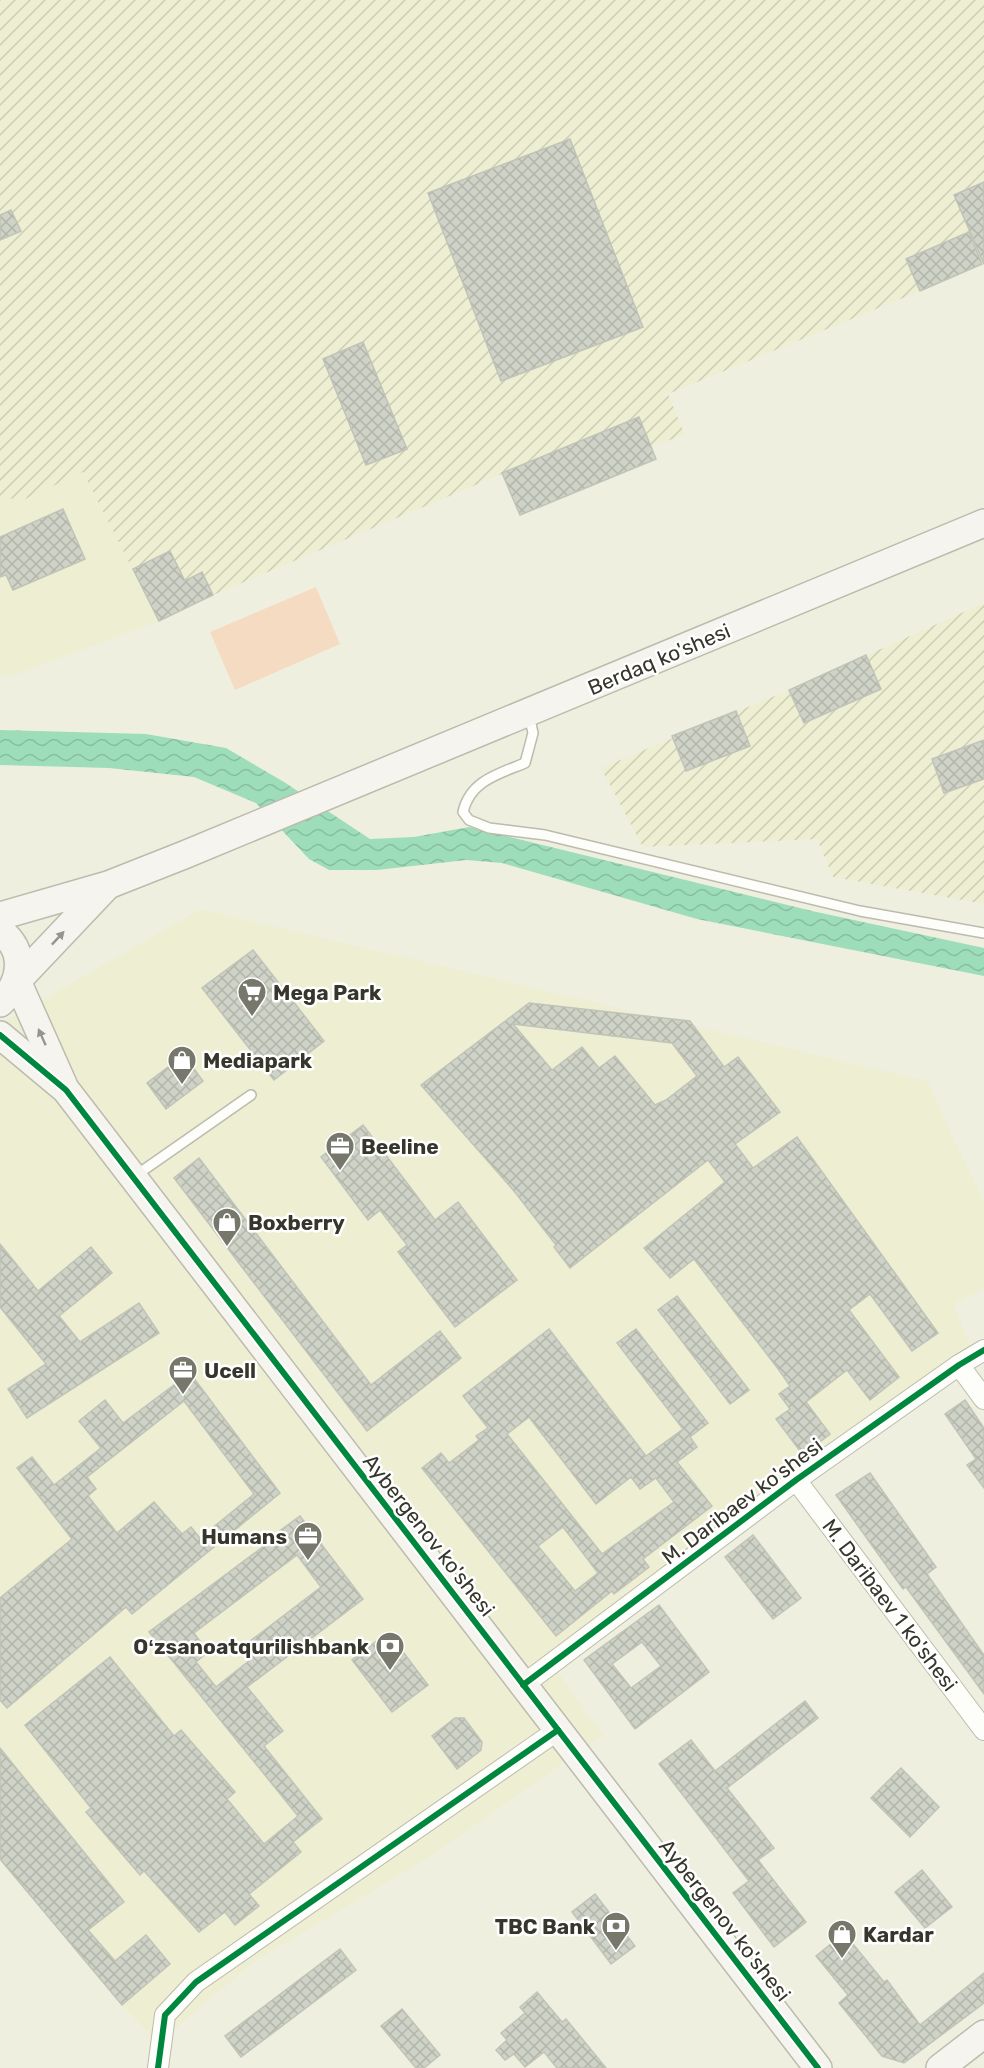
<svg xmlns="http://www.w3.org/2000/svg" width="984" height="2068" font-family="Rubik,sans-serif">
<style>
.built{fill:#eeeed3}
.industrial{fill:url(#industrial-furrows)}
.pitch{fill:#f6dbc3}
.water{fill:url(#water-waves)}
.building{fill:url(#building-cross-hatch);stroke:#c0c4b7;stroke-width:1.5;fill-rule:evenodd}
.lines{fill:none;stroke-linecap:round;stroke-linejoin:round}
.lane-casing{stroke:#bbbbae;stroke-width:12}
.street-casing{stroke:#bbbbae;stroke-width:22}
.secondary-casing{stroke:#bbbbae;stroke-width:30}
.lane{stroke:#fdfdfa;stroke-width:9}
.street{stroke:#fdfdfa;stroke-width:20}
.secondary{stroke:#f6f4ee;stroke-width:27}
.cycleway-casing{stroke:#fff;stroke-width:10}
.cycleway{stroke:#00873e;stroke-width:6}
.oneway{fill:#96958d}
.labels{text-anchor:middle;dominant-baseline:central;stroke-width:5;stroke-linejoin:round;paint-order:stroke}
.street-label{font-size:21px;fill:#36362c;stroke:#fff}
.poi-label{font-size:21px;font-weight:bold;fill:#36362c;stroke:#fff;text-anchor:start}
</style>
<defs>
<pattern id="industrial-furrows" width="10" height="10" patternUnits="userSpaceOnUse" patternTransform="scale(1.5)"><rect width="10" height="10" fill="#eeeed3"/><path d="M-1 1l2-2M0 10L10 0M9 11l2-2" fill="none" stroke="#cdcdb5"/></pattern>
<pattern id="water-waves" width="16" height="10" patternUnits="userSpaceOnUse" patternTransform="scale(1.5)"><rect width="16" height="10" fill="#9dddba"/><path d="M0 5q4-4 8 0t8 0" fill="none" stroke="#88bea0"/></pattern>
<pattern id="building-cross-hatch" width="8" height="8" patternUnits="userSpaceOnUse" patternTransform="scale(1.5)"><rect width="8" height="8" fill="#cfd2c6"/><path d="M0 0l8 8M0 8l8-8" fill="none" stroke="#b2b5aa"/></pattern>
</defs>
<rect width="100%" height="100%" fill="#efefdf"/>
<!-- built -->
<g class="built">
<path d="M83 472 159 621 12 676H0V498L25 499Z"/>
<path d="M201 909 927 1081 984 1203V1289L953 1304 977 1363 553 1665 603 1735 431 1856 254 1962 158 2043 122 2005 0 1859V1024Z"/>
</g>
<!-- industrial -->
<g class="industrial">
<path d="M0 0H984V182L970 231 906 259 920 291 668 394 685 435 651 446 638 417 213 595 159 621 83 472 25 499 0 498Z"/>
<path d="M984 603V904L833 877 817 839 643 847 601 768 789 690Z"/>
</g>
<!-- pitch -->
<path class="pitch" d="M316 587 340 644 235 690 210 632Z"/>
<!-- water -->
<path class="water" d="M0 730 146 734 226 748 284 782 370 839 414 837 469 827 812 911 984 948V976L697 919 502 863 466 860 377 870H329L309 859 256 803 194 777 109 768 0 765Z"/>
<!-- building -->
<g class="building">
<path d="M570 139 643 327 501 381 428 193Z"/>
<path d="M984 182V264L954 195Z"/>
<path d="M11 210 21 231 0 240V215Z"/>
<path d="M969 232 982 264 920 291 906 259Z"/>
<path d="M363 342 407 449 366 465 323 359Z"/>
<path d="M639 417 656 459 520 515 502 473Z"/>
<path d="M63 509 85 559 13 590 6 575 0 577V537Z"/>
<path d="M170 551 185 581 202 572 213 595 159 621 133 569Z"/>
<path d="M866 655 881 689 804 723 789 690Z"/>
<path d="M736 711 750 746 686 771 672 736Z"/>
<path d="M984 740V779L944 793 932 759Z"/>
<path d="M253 950 324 1041 274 1080 202 988Z"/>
<path d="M529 1003 690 1021 724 1067 738 1057 780 1112 735 1144 753 1168 797 1137 938 1333 912 1351 870 1294 849 1310 899 1377 870 1400 847 1370 806 1402 830 1434 803 1455 776 1419 790 1409 779 1394 790 1386 779 1370 694 1259 670 1278 644 1248 725 1182 708 1160 570 1268 554 1247 556 1245 514 1191 421 1085ZM513 1024 672 1043 697 1076 666 1100 655 1105 615 1056 599 1068 582 1047 552 1070Z"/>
<path d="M184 1055 203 1081 166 1109 147 1083Z"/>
<path d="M363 1125 435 1220 458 1202 517 1280 455 1327 398 1252 407 1245 380 1210 368 1220 321 1157Z"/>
<path d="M199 1158 371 1385 440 1331 461 1358 367 1431 174 1178Z"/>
<path d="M0 1244 38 1291 91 1247 112 1273 59 1316 80 1342 139 1303 159 1333 27 1418 8 1389 46 1364 0 1307Z"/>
<path d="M677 1296 749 1390 730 1404 658 1310Z"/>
<path d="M549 1329 646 1456 683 1429 617 1343 636 1329 708 1423 690 1437 697 1447 677 1462 712 1506 643 1559 649 1567 614 1594 612 1591 556 1636 422 1468 441 1453 449 1463 479 1440 476 1436 488 1428 463 1396ZM529 1417 596 1504 631 1477 640 1489 656 1478 674 1502 602 1554 507 1434ZM563 1527 598 1573 575 1591 538 1546Z"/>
<path d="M190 1373 280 1493 132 1614 126 1607 7 1708 0 1700V1598L72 1539 17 1468 32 1457 54 1485 101 1448 79 1421 105 1400 123 1423ZM184 1401 254 1494 200 1538 191 1527 182 1534 154 1502 117 1533 88 1496 96 1489 87 1477Z"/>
<path d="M965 1400 984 1428V1488L967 1465 976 1459 945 1414Z"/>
<path d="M870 1473 936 1567 927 1574 984 1655V1694L906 1587 903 1589 836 1495Z"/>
<path d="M300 1516 363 1599 247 1687 283 1731 264 1746 322 1819 293 1842 301 1852 249 1894 259 1906 235 1925 225 1912 199 1932 144 1871 140 1875 86 1812 91 1808 25 1725 110 1657 174 1736 181 1730 235 1792 227 1799 264 1844 298 1816 149 1632 280 1534 278 1532ZM297 1555 321 1587 241 1648 250 1660 216 1687 196 1662 208 1652 194 1633Z"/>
<path d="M753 1535 801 1598 773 1619 725 1557Z"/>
<path d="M659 1605 709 1672 635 1729 584 1660ZM642 1642 661 1666 631 1688 612 1664Z"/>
<path d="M388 1632 428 1685 392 1712 352 1660Z"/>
<path d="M805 1701 818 1718 727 1788 774 1848 758 1860 806 1922 774 1947 733 1893 749 1881 659 1764 691 1740 715 1771Z"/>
<path d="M455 1718H464L482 1742 481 1750 457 1769 432 1736Z"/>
<path d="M0 1748 124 1902 88 1930 115 1961 146 1935 170 1964 122 2005 0 1859Z"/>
<path d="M901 1768 939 1807 910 1837 871 1798Z"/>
<path d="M922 1870 952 1907 925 1928 895 1892Z"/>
<path d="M595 1894 635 1946 611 1964 572 1912Z"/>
<path d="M844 1933 884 1982 887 1980 920 2025 984 1973V2003L904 2063 882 2056 839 2003 848 1995 816 1956Z"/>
<path d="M340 1949 356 1970 241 2057 225 2036Z"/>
<path d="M537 1992 562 2022 566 2019 606 2068H557L544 2052 525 2067 514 2054 505 2060 496 2050 507 2040 501 2033 525 2013 520 2007Z"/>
<path d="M402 2009 440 2055 424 2068H416L381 2026Z"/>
</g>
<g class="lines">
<!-- lane casing -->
<g class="lane-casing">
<g id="lane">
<path d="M529 715 533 733 525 763C498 774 470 781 463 812L469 820 489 828 545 835 860 911 984 933"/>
<path d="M135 1176 251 1095"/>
</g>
</g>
<!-- street casing -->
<g class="street-casing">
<g id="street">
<path d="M959 1365 984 1399"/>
<path d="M796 1480 984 1730"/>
<path d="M523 1685 796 1480 959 1365 984 1350"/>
<path d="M158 2068 165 2015 196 1982 558 1730"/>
</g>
</g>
<!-- secondary casing -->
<g class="secondary-casing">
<g id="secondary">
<path d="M0 916 108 885 184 855 984 523"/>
<path d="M0 931C27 950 22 983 0 1003"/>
<path d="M0 1035 66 1090 818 2068"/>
<path d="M63 1084 17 981 107 886"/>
<path d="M940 2068 984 2034"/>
</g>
</g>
<!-- lane -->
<use href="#lane" class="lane"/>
<!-- street -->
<use href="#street" class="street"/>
<!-- secondary -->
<use href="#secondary" class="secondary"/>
<!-- cycleway casing -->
<g class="cycleway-casing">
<g id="cycleway">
<path d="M0 1035 66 1090 818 2068"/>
<path d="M523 1685 796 1480 959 1365 984 1350"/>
<path d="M158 2068 165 2015 196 1982 558 1730"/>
</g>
</g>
<!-- cycleway -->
<use href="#cycleway" class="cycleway"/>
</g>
<!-- one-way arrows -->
<defs><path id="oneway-solid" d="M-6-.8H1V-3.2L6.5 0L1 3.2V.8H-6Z" transform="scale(1.5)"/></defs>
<g class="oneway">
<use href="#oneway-solid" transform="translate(58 938) rotate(-47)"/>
<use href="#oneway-solid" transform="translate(42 1037) rotate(-114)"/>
</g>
<!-- icons -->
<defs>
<g id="supermarket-pin" transform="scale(1.5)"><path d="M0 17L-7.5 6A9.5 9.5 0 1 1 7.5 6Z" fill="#77776b" stroke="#fff"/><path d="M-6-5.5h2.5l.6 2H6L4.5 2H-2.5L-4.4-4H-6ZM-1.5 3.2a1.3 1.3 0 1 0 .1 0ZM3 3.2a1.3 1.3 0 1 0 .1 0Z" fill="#fff"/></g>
<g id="shop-pin" transform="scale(1.5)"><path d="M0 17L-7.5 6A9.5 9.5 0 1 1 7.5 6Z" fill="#77776b" stroke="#fff"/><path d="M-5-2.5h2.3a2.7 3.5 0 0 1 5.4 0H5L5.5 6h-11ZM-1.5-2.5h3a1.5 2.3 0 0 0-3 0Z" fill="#fff"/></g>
<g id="office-pin" transform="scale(1.5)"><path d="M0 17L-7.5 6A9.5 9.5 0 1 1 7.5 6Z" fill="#77776b" stroke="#fff"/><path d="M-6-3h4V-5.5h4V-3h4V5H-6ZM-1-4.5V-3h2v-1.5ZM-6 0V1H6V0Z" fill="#fff"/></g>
<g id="bank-pin" transform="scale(1.5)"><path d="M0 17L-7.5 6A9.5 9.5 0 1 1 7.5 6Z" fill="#77776b" stroke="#fff"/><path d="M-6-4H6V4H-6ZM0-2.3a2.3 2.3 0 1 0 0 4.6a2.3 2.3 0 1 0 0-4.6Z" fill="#fff"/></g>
</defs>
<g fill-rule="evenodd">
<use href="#supermarket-pin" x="252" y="992"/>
<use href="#shop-pin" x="182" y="1060"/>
<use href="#office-pin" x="340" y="1146"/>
<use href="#shop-pin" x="227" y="1222"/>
<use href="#office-pin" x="183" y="1370"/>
<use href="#office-pin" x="308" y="1536"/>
<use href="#bank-pin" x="390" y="1646"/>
<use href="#bank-pin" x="616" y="1926"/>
<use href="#shop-pin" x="842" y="1934"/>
</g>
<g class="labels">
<!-- street labels -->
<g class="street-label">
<text transform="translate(659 659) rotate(-23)">Berdaq ko'shesi</text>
<text transform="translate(742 1501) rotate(-37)">M. Daribaev ko'shesi</text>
<text transform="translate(429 1535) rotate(52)">Aybergenov ko'shesi</text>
<text transform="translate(890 1605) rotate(53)">M. Daribaev 1 ko'shesi</text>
<text transform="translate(725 1920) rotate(52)">Aybergenov ko'shesi</text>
</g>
<!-- poi labels -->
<g class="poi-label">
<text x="273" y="992">Mega Park</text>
<text x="203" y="1060">Mediapark</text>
<text x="361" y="1146">Beeline</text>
<text x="248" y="1222">Boxberry</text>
<text x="204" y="1370">Ucell</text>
<text x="287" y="1536" text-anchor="end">Humans</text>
<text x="369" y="1646" text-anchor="end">Oʻzsanoatqurilishbank</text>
<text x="595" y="1926" text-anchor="end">TBC Bank</text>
<text x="863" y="1934">Kardar</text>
</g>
</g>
</svg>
